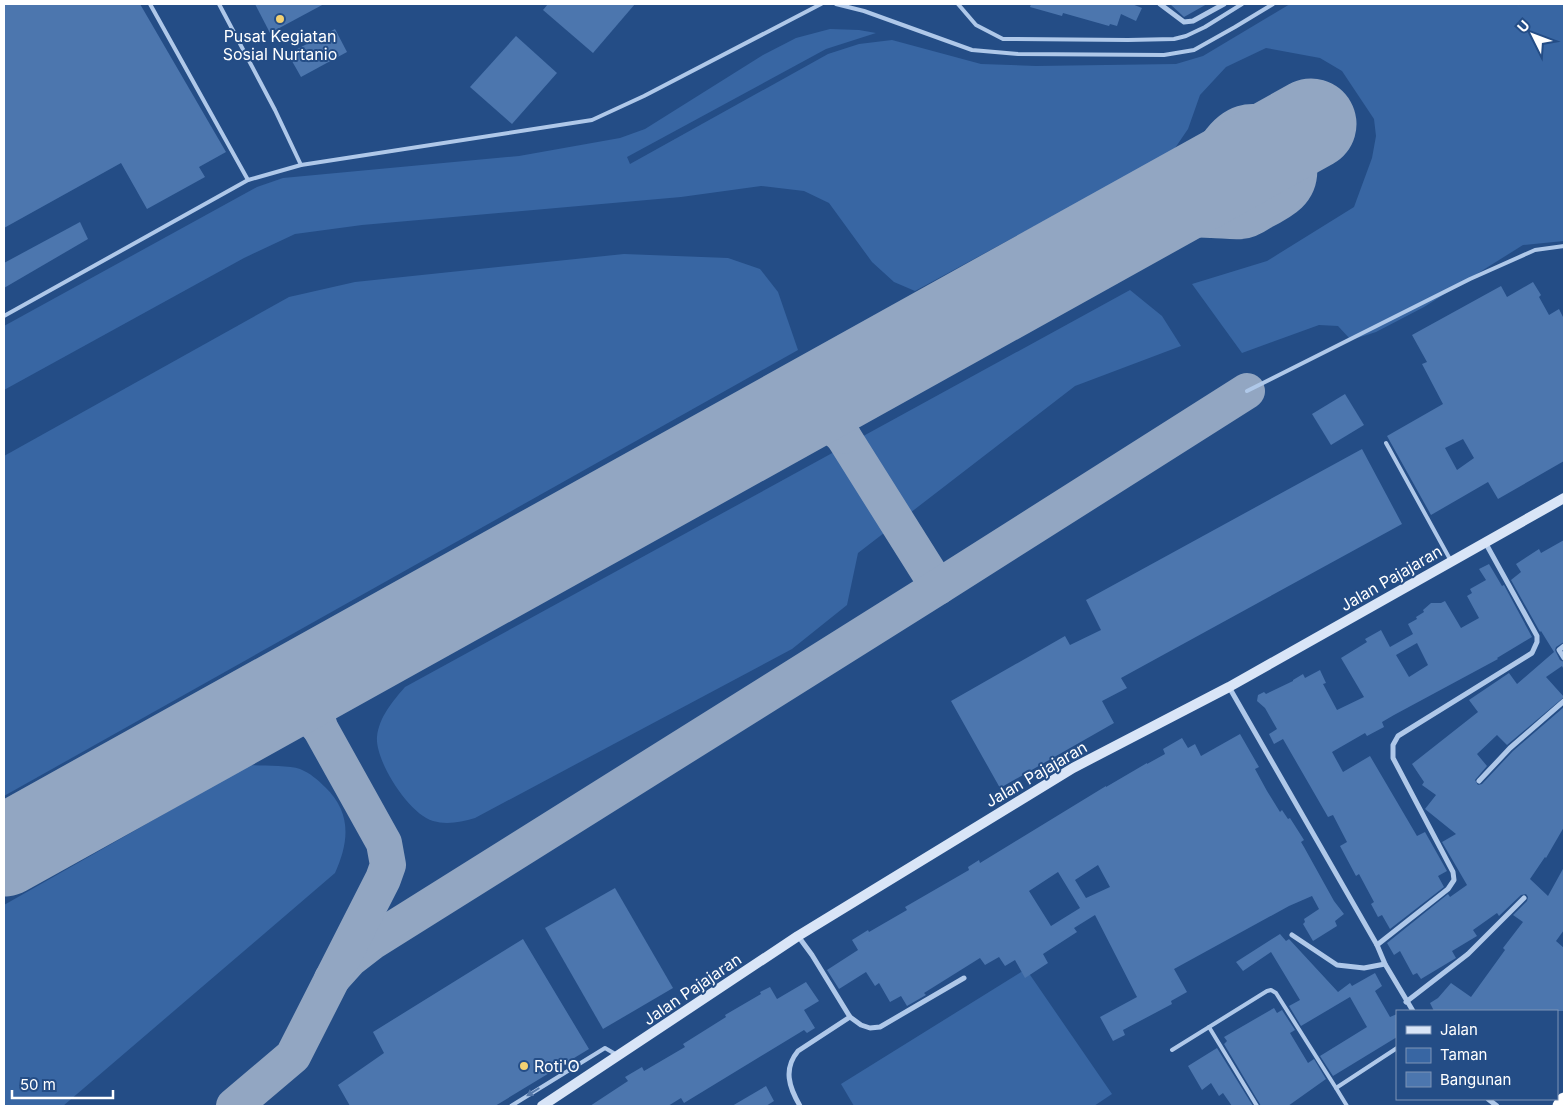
<svg xmlns="http://www.w3.org/2000/svg" width="1568" height="1110" font-family="Inter,sans-serif">
<style>
.green{fill:#3866a3}
.lines{fill:none;stroke-linecap:round;stroke-linejoin:round}
.taxiway{stroke:#92a6c2;stroke-width:36}
.runway{stroke:#92a6c2;stroke-width:91}
.building{fill:#4c76ae;fill-rule:evenodd}
.lane{stroke:#afc8e9;stroke-width:4}
.street{stroke:#afc8e9;stroke-width:5}
.secondary{stroke:#d9e5f7;stroke-width:10}
.highway{stroke:#fff;stroke-width:15}
.oneway{fill:#5578a9}
.poi-dot{fill:#f3d172;stroke:#244d86;stroke-width:2}
.labels{text-anchor:middle;dominant-baseline:central;stroke-width:4;stroke-linejoin:round;paint-order:stroke}
.poi-label{font-size:16px;fill:#fff;stroke:#244d86}
.street-label{font-size:16px;fill:#fff;stroke:#244d86}
</style>
<rect width="100%" height="100%" fill="#244d86"/>
<!-- green -->
<g class="green">
<path d="M1290 4H1564V241L1523 245 1424 307 1376 332 1351 340 1338 326 1319 325 1242 353 1192 284 1267 261 1354 207 1372 158 1376 136 1374 119 1342 71 1320 58 1266 48 1226 67 1200 95 1188 129 1173 151 915 291 894 282 872 262 829 203 804 191 761 186 681 197 362 225 295 234 244 258 4 390V326L257 187 283 178 519 156 620 138 645 129 763 55 796 38 830 29 859 30 876 33 826 49 627 157 630 164 828 54 859 44 892 40 981 64 1036 66 1176 64 1203 56Z"/>
<path d="M624 254 728 258 760 269 778 292 798 350 4 796V456L289 297 355 282Z"/>
<path d="M1130 290 1162 316 1181 346 1075 386 858 553 847 605 792 649 475 818C461 822 447 825 433 821 409 814 375 761 377 737 379 717 393 701 405 687Z"/>
<path d="M250 765C263 766 289 765 300 769 310 773 318 780 325 787 352 813 349 842 335 873L63 1106H4V905Z"/>
<path d="M1026 969 1112 1094 1094 1106H854L841 1084Z"/>
</g>
<g class="lines">
<!-- taxiway -->
<g class="taxiway">
<path d="M1136 221C1153 210 1174 200 1190 186 1203 175 1207 159 1217 145 1232 123 1251 115 1275 129 1288 138 1297 150 1299 166 1302 192 1282 202 1262 212 1256 216 1248 221 1242 221 1232 222 1221 220 1211 220 1189 219 1168 217 1146 215"/>
<path d="M779 420C809 418 820 414 843 436L938 587"/>
<path d="M843 436C839 429 831 419 831 411 831 401 851 384 857 376"/>
<path d="M255 711C285 703 299 704 320 728"/>
<path d="M332 979 350 959 372 942 938 587 1247 391"/>
<path d="M234 1106 293 1056 383 879 388 865 384 843 320 728C310 694 320 680 347 660"/>
</g>
<!-- runway -->
<path class="runway" d="M4 851 1311 124"/>
</g>
<!-- building -->
<g class="building">
<path d="M4 4H140L226 152 199 167 205 177 147 209 121 163 4 228Z"/>
<path d="M255 4H324L270 33Z"/>
<path d="M548 4H635L593 53 543 10Z"/>
<path d="M1031 4H1132L1142 8 1136 21 1121 14 1117 26 1110 24 1109 26 1063 13 1062 16 1030 7Z"/>
<path d="M1170 4H1207L1184 17Z"/>
<path d="M335 29 347 52 301 77 288 54Z"/>
<path d="M516 36 557 73 512 124 470 87Z"/>
<path d="M80 222 88 239 4 288V263Z"/>
<path d="M1533 282 1541 295 1539 297 1549 315 1559 309 1564 319V461L1498 499 1488 482 1431 515 1387 436 1443 404 1422 364 1427 362 1412 335 1501 286 1507 297ZM1463 439 1474 458 1457 470 1445 448Z"/>
<path d="M1345 394 1364 425 1331 445 1312 414Z"/>
<path d="M1362 449 1402 524 1121 678 1127 688 1102 701 1114 723 1000 788 951 701 1065 636 1070 645 1101 630 1086 600Z"/>
<path d="M1564 540V642L1556 647 1555 650 1560 660 1564 662V670L1562 666 1546 677 1564 697 1507 745 1497 735 1477 754 1487 766 1475 780 1478 785 1482 784 1513 751 1564 707V827L1546 858 1545 857 1530 879 1548 896 1564 867V930L1556 941 1564 948V1011H1434L1430 1003 1438 998 1451 983 1471 997 1505 950 1503 948 1523 922 1513 915 1527 901 1528 897 1526 894 1521 895 1499 916 1497 913 1473 930 1477 936 1452 951 1456 958 1421 979 1417 973 1413 975 1400 951 1394 955 1387 943 1448 894 1450 897 1467 885 1442 842 1456 834 1425 809 1436 795 1422 785 1424 782 1412 764 1478 712 1469 700 1509 673 1517 684 1554 652 1541 631 1540 632 1511 580 1521 572 1516 564 1539 549 1541 553Z"/>
<path d="M1489 564 1502 586 1504 585 1532 637 1497 658 1498 659 1394 715 1382 722 1384 727 1367 736 1365 733 1332 752 1343 772 1370 756 1417 836 1425 832 1447 871 1438 876 1444 887 1390 929 1382 915 1378 917 1371 904 1374 902 1359 874 1356 876 1340 846 1347 842 1333 815 1328 817 1283 739 1274 744 1269 734 1277 729 1265 708 1257 701 1258 695 1264 692 1266 694 1293 681V680L1303 674 1305 678 1320 670 1326 683 1323 684 1337 710 1364 697 1341 658 1367 642 1365 639 1381 630 1390 647 1413 634 1408 624 1417 619 1416 617 1424 612 1423 610 1431 603H1441L1445 601 1461 628 1479 618 1467 596 1472 593 1470 589 1486 580 1479 569ZM1417 643 1428 665 1409 677 1396 655Z"/>
<path d="M1240 734 1259 767 1255 769 1267 791 1280 812 1282 810 1288 819 1290 818 1304 840 1301 842 1304 847 1334 901 1344 914 1335 921 1337 926 1313 941 1303 924 1305 922 1304 919 1319 909 1312 896 1289 906 1174 969 1187 992 1171 1001 1172 1004 1123 1030 1125 1035 1113 1041 1100 1017 1137 997 1095 915 1074 928 1077 932 1043 954 1048 963 1025 978 1015 960 1005 966 999 957 985 965 980 958 924 993 926 995 907 1006 901 996 890 1002 879 983 875 986 866 972 839 989 827 970 858 950 852 940 868 930 869 932 907 910 905 907 969 870 968 867 979 860 980 863 1106 786V787L1147 763V764L1165 754 1163 749 1182 738 1188 748 1195 744 1201 756ZM1098 865 1110 887 1086 898 1075 880ZM1058 872 1080 908 1051 926 1029 891Z"/>
<path d="M615 888 673 988 603 1029 545 928Z"/>
<path d="M1280 934 1286 941 1289 939 1338 992 1350 983 1352 986 1375 973 1382 986 1375 991 1390 1017 1397 1014V1037L1333 1076 1320 1056 1367 1027 1350 997 1301 1026 1289 1006 1300 1000 1271 952 1243 971 1236 962Z"/>
<path d="M523 939 589 1049 495 1106H350L338 1085 384 1053 373 1032Z"/>
<path d="M806 982 819 1001 804 1010 815 1028 807 1033 804 1030 684 1103 681 1098 668 1106H590L628 1081 625 1077 642 1067 644 1071 685 1047 683 1044 726 1017 725 1015 761 994 760 992 770 987 777 999Z"/>
<path d="M1274 1008 1277 1013 1282 1010 1295 1030 1290 1033 1308 1063 1314 1059 1326 1079 1288 1106H1261L1224 1044 1227 1041 1224 1037Z"/>
<path d="M1217 1048 1253 1106H1232L1223 1093 1219 1096 1211 1083 1202 1090 1188 1066Z"/>
<path d="M766 1086 774 1101 766 1106H732Z"/>
</g>
<g class="lines">
<!-- lane -->
<g class="lane">
<path d="M150 4 248 180"/>
<path d="M219 4 275 110 301 165"/>
<path d="M836 4 864 11 972 50 1018 54 1164 55 1194 50 1235 27 1273 4"/>
<path d="M958 4 976 25 1003 39 1128 40 1174 39 1186 36 1205 27 1242 4"/>
<path d="M4 316 248 180 301 165 592 120 644 96 821 4"/>
<path d="M1247 391 1470 279 1535 250 1564 246"/>
<path d="M1386 443 1451 561"/>
<path d="M1209 1027 1257 1106"/>
<path d="M1172 1050 1267 991 1271 990 1276 993 1336 1088"/>
<path d="M511 1106 605 1048 617 1055"/>
<path d="M1347 1106 1336 1088 1397 1048"/>
</g>
<!-- street -->
<g class="street">
<path d="M1160 4 1184 22 1193 21 1224 4"/>
<path d="M1564 646 1559 650 1564 658"/>
<path d="M1229 687 1377 945 1385 964 1413 1011"/>
<path d="M1479 781 1510 748 1564 701"/>
<path d="M1292 935 1337 965 1364 968 1385 964"/>
<path d="M798 936 812 955 850 1017 861 1025 870 1028 880 1027 964 978"/>
<path d="M1377 945 1448 889 1454 880 1453 872 1393 758V745L1398 736 1532 653 1537 642V636L1485 542"/>
<path d="M1406 1002 1468 954 1524 898"/>
<path d="M1488 1099 1497 1106"/>
<path d="M800 1106C789 1087 783 1069 798 1051L850 1017"/>
</g>
<!-- secondary -->
<path class="secondary" d="M542 1106 798 936 1073 768 1229 687 1564 498"/>
<!-- highway -->
<path class="highway" d="M1560 1106 1564 1100"/>
</g>
<!-- one-way arrows -->
<defs><path id="oneway-solid" d="M-6-.8H1V-3.2L6.5 0L1 3.2V.8H-6Z" transform="scale(1.25)"/></defs>
<use class="oneway" href="#oneway-solid" transform="translate(533 1092) rotate(148)"/>
<!-- markers -->
<g class="poi-dot">
<circle cx="280" cy="19" r="5"/>
<circle cx="524" cy="1066" r="5"/>
</g>
<g class="labels">
<!-- poi labels -->
<g class="poi-label">
<text x="280" y="36">Pusat Kegiatan<tspan x="280" dy="18">Sosial Nurtanio</tspan></text>
<text x="534" y="1066" text-anchor="start">Roti'O</text>
</g>
<!-- street labels -->
<g class="street-label">
<text transform="translate(1391 578) rotate(-30)">Jalan Pajajaran</text>
<text transform="translate(1036 774) rotate(-30)">Jalan Pajajaran</text>
<text transform="translate(692 989) rotate(-34)">Jalan Pajajaran</text>
</g>
</g>
<!-- border -->
<rect width="1568" height="1110" fill="none" stroke="#ffffff" stroke-width="10"/>
<!-- legend -->
<rect x="1396" y="1010" width="162" height="90" fill="#244d86" stroke="#7c94b6"/>
<rect x="1406" y="1026" width="25" height="8" fill="#d9e5f7" stroke="#7c94b6"/>
<text x="1440" y="1035" font-size="15" fill="#ffffff">Jalan</text>
<rect x="1406" y="1048" width="25" height="15" fill="#3866a3" stroke="#7c94b6"/>
<text x="1440" y="1060" font-size="15" fill="#ffffff">Taman</text>
<rect x="1406" y="1072" width="25" height="15" fill="#4c76ae" stroke="#7c94b6"/>
<text x="1440" y="1085" font-size="15" fill="#ffffff">Bangunan</text>
<!-- north arrow -->
<g transform="translate(1533 35) rotate(312)" stroke="#244d86" stroke-width="4" paint-order="stroke">
<path d="M0-4L9 19L0 12L-9 19Z" fill="#ffffff"/>
<text y="-8" font-size="14" font-weight="bold" text-anchor="middle" fill="#ffffff">U</text>
</g>
<!-- scale -->
<path d="M12 1090v8h101v-8" fill="none" stroke="#ffffff" stroke-width="2.5"/>
<text x="20" y="1090" font-size="15" fill="#ffffff" stroke="#244d86" stroke-width="4" paint-order="stroke">50 m</text>
</svg>
